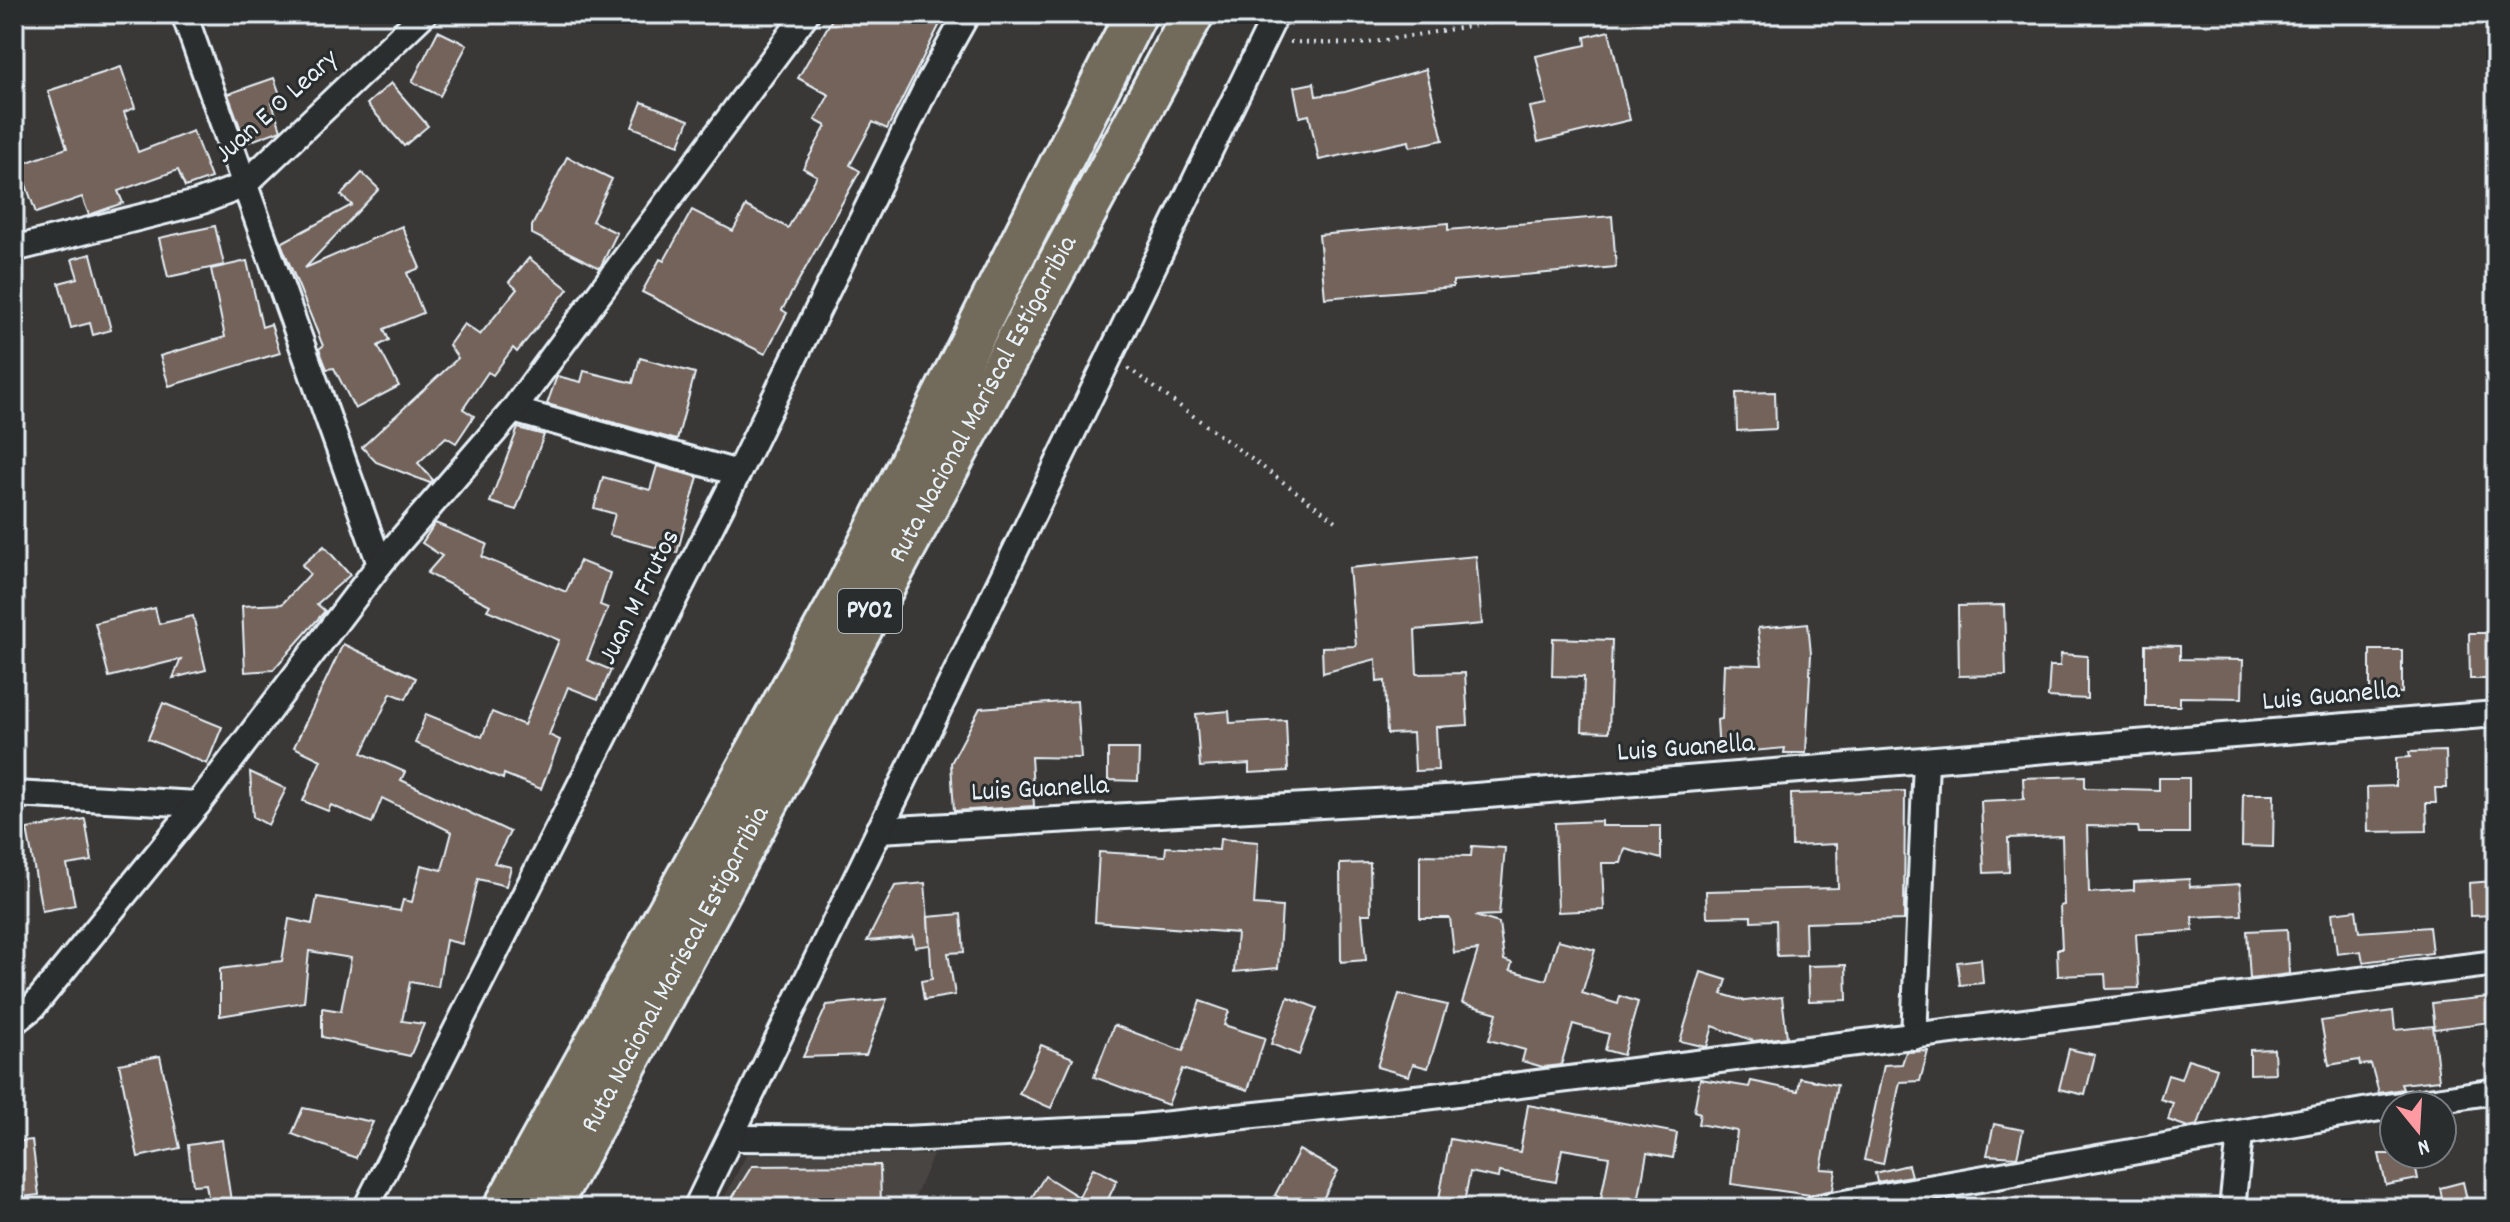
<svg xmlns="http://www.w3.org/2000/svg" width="2510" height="1222" font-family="Dekko,sans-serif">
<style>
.built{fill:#4a4542}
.building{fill:#73635a;stroke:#e8f1f8;stroke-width:2}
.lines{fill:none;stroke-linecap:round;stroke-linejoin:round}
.minor-casing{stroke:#e8f1f8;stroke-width:30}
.trunk-casing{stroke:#e8f1f8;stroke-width:46}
.path{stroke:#e8f1f8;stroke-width:4;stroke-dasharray:2 6;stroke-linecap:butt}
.minor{stroke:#2a2d2e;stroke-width:24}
.trunk{stroke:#726b5a;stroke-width:40}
.labels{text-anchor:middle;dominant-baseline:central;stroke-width:6;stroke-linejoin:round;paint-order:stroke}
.shield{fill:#2a2d2e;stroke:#afb6bb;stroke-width:2}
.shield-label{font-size:26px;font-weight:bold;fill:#e8f1f8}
.street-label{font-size:28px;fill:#e8f1f8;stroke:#2a2d2e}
</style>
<rect width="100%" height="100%" fill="#393837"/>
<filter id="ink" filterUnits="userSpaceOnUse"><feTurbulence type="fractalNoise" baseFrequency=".0125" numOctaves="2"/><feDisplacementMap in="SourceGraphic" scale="16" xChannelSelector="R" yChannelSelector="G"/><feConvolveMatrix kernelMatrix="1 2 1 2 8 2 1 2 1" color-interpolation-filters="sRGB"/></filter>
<g filter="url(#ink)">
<!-- built -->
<path class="built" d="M747 1154 933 1155 910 1208H719Z"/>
<!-- building -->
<g class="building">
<path d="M835 14H945L887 129 873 122 850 165 860 171 782 310 787 313 765 354 642 292 660 259 664 261 692 210 733 231 746 206 788 228 817 176 803 168 826 126 815 120 829 95 798 78Z"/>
<path d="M438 31 467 45 440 96 412 82Z"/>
<path d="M1609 31 1630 120 1538 142 1530 107 1547 104 1536 56 1586 45 1585 37Z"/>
<path d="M121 67 135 108 124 112 138 152 193 131 211 178 185 187 178 170 118 191 123 203 89 215 82 197 36 213 19 165 67 148 48 91Z"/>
<path d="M1426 69 1443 140 1410 147 1409 141 1319 160 1309 115 1300 117 1294 87 1314 83 1316 96 1345 92Z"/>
<path d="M274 78 282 100 272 103 281 130 246 143 228 94Z"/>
<path d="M391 83 428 126 404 146 367 104Z"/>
<path d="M642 102 689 120 679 145 632 127Z"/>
<path d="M567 157 612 179 592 221 617 233 600 268 532 234V226Z"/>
<path d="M362 173 379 189 305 268 402 226 420 268 407 273 423 313 384 329 389 340 378 346 399 386 355 409 334 368 327 369 319 349 323 346 281 243 352 205 341 195Z"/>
<path d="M1612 216 1616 267 1453 281V287L1325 298 1319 235 1448 223V230Z"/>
<path d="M215 226 224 265 168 277 159 238Z"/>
<path d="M91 254 111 330 93 335 90 323 71 328 59 283 78 278 72 259Z"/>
<path d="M529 258 568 289 517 352 513 348 493 375 488 372 463 409 474 416 456 443 446 437 418 463 433 480 430 483 376 462 362 447 458 358 449 345 464 324 480 335 517 289 509 282Z"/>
<path d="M247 261 262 327 271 324 280 353 169 386 160 356 225 337 211 269Z"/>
<path d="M640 358 695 373 677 440 547 404 557 376 581 382 584 371 633 383Z"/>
<path d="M1775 392 1776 429 1737 431 1736 393Z"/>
<path d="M518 428 544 435 516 510 490 502Z"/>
<path d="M657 466 698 477 677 553 609 535 615 514 594 508 603 477 650 490Z"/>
<path d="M435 523 487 544 482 557 566 592 580 561 610 573 600 605 608 608 587 660 611 670 598 699 568 687 549 735 560 740 541 789 504 774 503 779 415 743 426 714 482 737 492 712 524 725 559 640 487 610 490 605 427 573 442 556 422 543Z"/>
<path d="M324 546 350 575 317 604 325 611 273 670 245 672 242 606 282 604 310 574 302 565Z"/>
<path d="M1476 556 1482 624 1415 630 1417 674 1465 673 1468 725 1436 727 1438 770 1415 771 1413 733 1387 734 1385 681 1377 682 1376 659 1323 673 1322 647 1356 646 1349 568Z"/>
<path d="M2004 605 2006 675 1959 676 1958 606Z"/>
<path d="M155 608 159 624 193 616 206 670 173 678 181 659 109 677 95 623Z"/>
<path d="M1808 623 1811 654 1806 753H1784L1785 748 1719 754 1717 720 1722 719 1724 664 1762 665 1758 628Z"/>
<path d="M2469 633H2496V679H2470Z"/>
<path d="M1553 638 1612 640 1609 732 1582 731 1584 677 1552 676Z"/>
<path d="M343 644 416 678 406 699 391 693 362 753 405 772 401 780 510 832 494 863 511 867 506 886 478 879 462 944 446 940 438 987 410 982 402 1021 424 1024 410 1056 322 1037V1008L341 1011 351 958 309 951 304 1002 220 1016V969L282 961 289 919 312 924 317 897 400 911 403 900 412 902 421 865 442 870 452 832 382 798 372 823 331 805 328 811 303 801 321 760 294 747Z"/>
<path d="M2145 645 2180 646V659L2243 660 2242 698 2180 697V706H2145Z"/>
<rect x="2370" y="650" width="32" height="43"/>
<path d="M2061 654 2087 656V699L2048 697 2050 666H2060Z"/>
<path d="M1077 701 1081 758 1031 757 1034 806 954 811 951 763 980 708Z"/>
<path d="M163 703 222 727 207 764 148 739Z"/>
<path d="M1229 711 1230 723 1286 720 1288 771 1249 773V764L1200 767 1196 714Z"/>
<path d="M1108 749H1139L1138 781 1108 780Z"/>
<path d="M2446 751 2447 788H2435L2436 803H2426L2427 831 2368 832 2367 787 2396 786V758L2410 757 2409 752Z"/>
<path d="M250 772 286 789 268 825 253 817Z"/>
<path d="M2085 776V788L2159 790V778H2189V833H2139L2138 827 2087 826 2089 893 2134 890V882L2189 879 2190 887 2240 884 2242 915 2192 917 2193 931 2136 934 2139 988 2106 989 2105 974 2058 976 2057 949H2062L2060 906 2064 905 2062 836 2008 838 2009 872 1984 873 1981 801 2024 799 2023 778Z"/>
<path d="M1905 791 1904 920 1805 923 1806 955 1777 956 1776 920 1751 921V916L1707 917 1706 891 1838 888 1837 844 1792 846 1791 794Z"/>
<path d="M2243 794H2274L2273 847 2242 846Z"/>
<path d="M85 819 92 861 67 865 75 905 42 911 27 829Z"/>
<path d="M1601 821V826H1661V859L1625 849 1621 863H1602L1604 910 1558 912 1555 823Z"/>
<path d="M1220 839 1258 842 1254 905 1282 907 1278 968 1234 972 1237 933 1095 922 1099 852 1165 856 1166 847 1219 850Z"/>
<path d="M1472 846 1505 848 1499 915 1475 916 1499 923 1504 960 1512 963 1510 970 1546 980 1558 940 1595 950 1582 993 1618 1004 1620 996 1638 1002 1623 1055 1605 1050 1609 1034 1573 1024 1561 1065 1543 1067 1522 1061 1525 1050 1489 1040 1497 1013 1462 1003 1478 950 1454 953 1450 918H1420V855L1471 856Z"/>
<path d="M1370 863 1371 914H1362L1366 960 1341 962 1340 864Z"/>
<path d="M2493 881 2495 915 2470 916 2469 883Z"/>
<path d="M925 883 930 945 915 947 913 934 912 937 867 941 895 886Z"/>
<path d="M2356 910 2359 932 2429 927 2432 953 2363 962 2361 951 2337 954 2332 913Z"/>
<path d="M961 914 964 952 948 953 955 995 924 1000 921 981 932 979 928 917Z"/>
<path d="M2287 929 2289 974 2250 979 2247 931Z"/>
<path d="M1981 959 1983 983 1960 985 1957 962Z"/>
<path d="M1846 965 1847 1000 1809 1001 1808 966Z"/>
<path d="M1701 972 1727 980 1722 994 1745 1001 1782 997 1787 1037 1754 1041 1713 1026 1707 1047 1680 1041Z"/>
<path d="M1399 994 1447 1005 1428 1068 1413 1064 1409 1076 1377 1067Z"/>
<path d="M1288 997 1317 1008 1299 1055 1271 1044Z"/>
<path d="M2488 997 2491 1022 2435 1029 2432 1003Z"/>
<path d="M887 999 866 1055 803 1057 827 1005Z"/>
<path d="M1200 1001 1229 1011 1224 1025 1265 1038 1248 1090 1182 1069 1168 1105 1094 1077 1114 1025 1183 1051Z"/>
<path d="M2393 1011 2395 1030 2433 1026 2439 1080 2401 1084 2403 1089 2379 1093 2371 1064 2360 1065 2359 1060 2329 1065 2321 1021Z"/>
<path d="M1041 1045 1073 1058 1051 1108 1019 1094Z"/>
<path d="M2069 1049 2095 1055 2085 1095 2059 1089Z"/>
<path d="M2274 1049 2275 1073 2250 1074V1050Z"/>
<path d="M1928 1051 1920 1081 1900 1082 1883 1164 1864 1160 1884 1065 1902 1064 1906 1052Z"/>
<path d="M160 1056 180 1148 138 1157 119 1064Z"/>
<path d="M2188 1059 2217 1068 2198 1125 2188 1127 2168 1120 2173 1103 2160 1099 2168 1075 2181 1079Z"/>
<path d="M1800 1078 1837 1085 1821 1169 1836 1170 1833 1190 1810 1195 1731 1184 1737 1131 1698 1124 1700 1113 1694 1111 1700 1079 1749 1087 1751 1081 1798 1091Z"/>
<path d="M1528 1105 1677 1133 1673 1158 1647 1153 1637 1208H1599L1609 1157 1562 1149 1556 1182 1499 1172 1498 1178 1470 1172 1463 1208 1438 1204 1450 1139 1520 1152Z"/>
<path d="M303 1108 373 1122 356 1158 292 1134Z"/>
<path d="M1994 1124 2023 1130 2017 1157 1987 1155Z"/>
<path d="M32 1140 39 1195 14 1198V1142Z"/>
<path d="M222 1140 232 1208H210L206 1184 193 1185 188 1145Z"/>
<path d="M1299 1150 1338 1171 1318 1208H1298L1275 1195Z"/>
<path d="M2379 1154H2413L2418 1179 2386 1185Z"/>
<path d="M880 1165 881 1208H726L752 1166Z"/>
<path d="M1908 1165 1911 1176 1877 1182 1875 1173Z"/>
<path d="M1093 1168 1117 1180 1104 1208H1025L1045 1176 1079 1197Z"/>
<path d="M2463 1182 2469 1208H2444L2440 1188Z"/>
</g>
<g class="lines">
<!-- minor casing -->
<g class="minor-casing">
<g id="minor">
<path d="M184 14 380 564"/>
<path d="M14 249 197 203 243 186 424 14"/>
<path d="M513 410 738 473"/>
<path d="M14 794 198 804"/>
<path d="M879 830 1463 797 2496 714"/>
<path d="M14 1022 33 1007 198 804 380 564 513 410 806 14"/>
<path d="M1914 1037 1926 762"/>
<path d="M732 1138 904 1139 1133 1128 1425 1097 2496 963"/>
<path d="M366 1208 738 473 929 82 967 14"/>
<path d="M696 1208 1276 14"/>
<path d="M1816 1208 2380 1108 2496 1091"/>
<path d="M2232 1208 2240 1135"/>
</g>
</g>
<!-- trunk casing -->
<g class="trunk-casing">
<g id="trunk">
<path d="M504 1208 841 599 1136 14"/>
<path id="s1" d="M549 1208 1193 14"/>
</g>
</g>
<!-- path -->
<g class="path">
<path d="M1290 42 1361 44 1545 14"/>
<path d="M1128 368 1336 521"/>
</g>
<!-- minor -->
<use href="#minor" class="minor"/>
<!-- trunk -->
<use href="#trunk" class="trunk"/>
</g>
</g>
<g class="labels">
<!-- shield labels -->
<rect class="shield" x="838" y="589" width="64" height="44" rx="6"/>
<g class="shield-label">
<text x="870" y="611">PY02</text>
</g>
<!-- street labels -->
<g class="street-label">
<text transform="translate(278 108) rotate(-42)">Juan E O Leary</text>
<text stroke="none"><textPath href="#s1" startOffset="918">Ruta Nacional Mariscal Estigarribia</textPath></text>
<text transform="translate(641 598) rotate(-63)">Juan M Frutos</text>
<text transform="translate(2331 698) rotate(-5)">Luis Guanella</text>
<text transform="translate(1686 750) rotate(-4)">Luis Guanella</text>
<text transform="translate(1040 791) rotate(-3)">Luis Guanella</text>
<text stroke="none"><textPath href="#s1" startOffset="270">Ruta Nacional Mariscal Estigarribia</textPath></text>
</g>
</g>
<!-- margin -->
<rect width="2510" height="1222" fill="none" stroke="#2a2d2e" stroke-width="48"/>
<rect x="24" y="24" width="2462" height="1174" fill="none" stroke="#e8f1f8" stroke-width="3" filter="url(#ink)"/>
<!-- north arrow -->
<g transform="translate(2418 1130) rotate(162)"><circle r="38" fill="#2a2d2e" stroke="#767b7f" stroke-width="2"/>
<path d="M0-6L14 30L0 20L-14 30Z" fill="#ff9aa2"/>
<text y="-12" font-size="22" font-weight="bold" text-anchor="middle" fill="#e8f1f8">N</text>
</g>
</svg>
